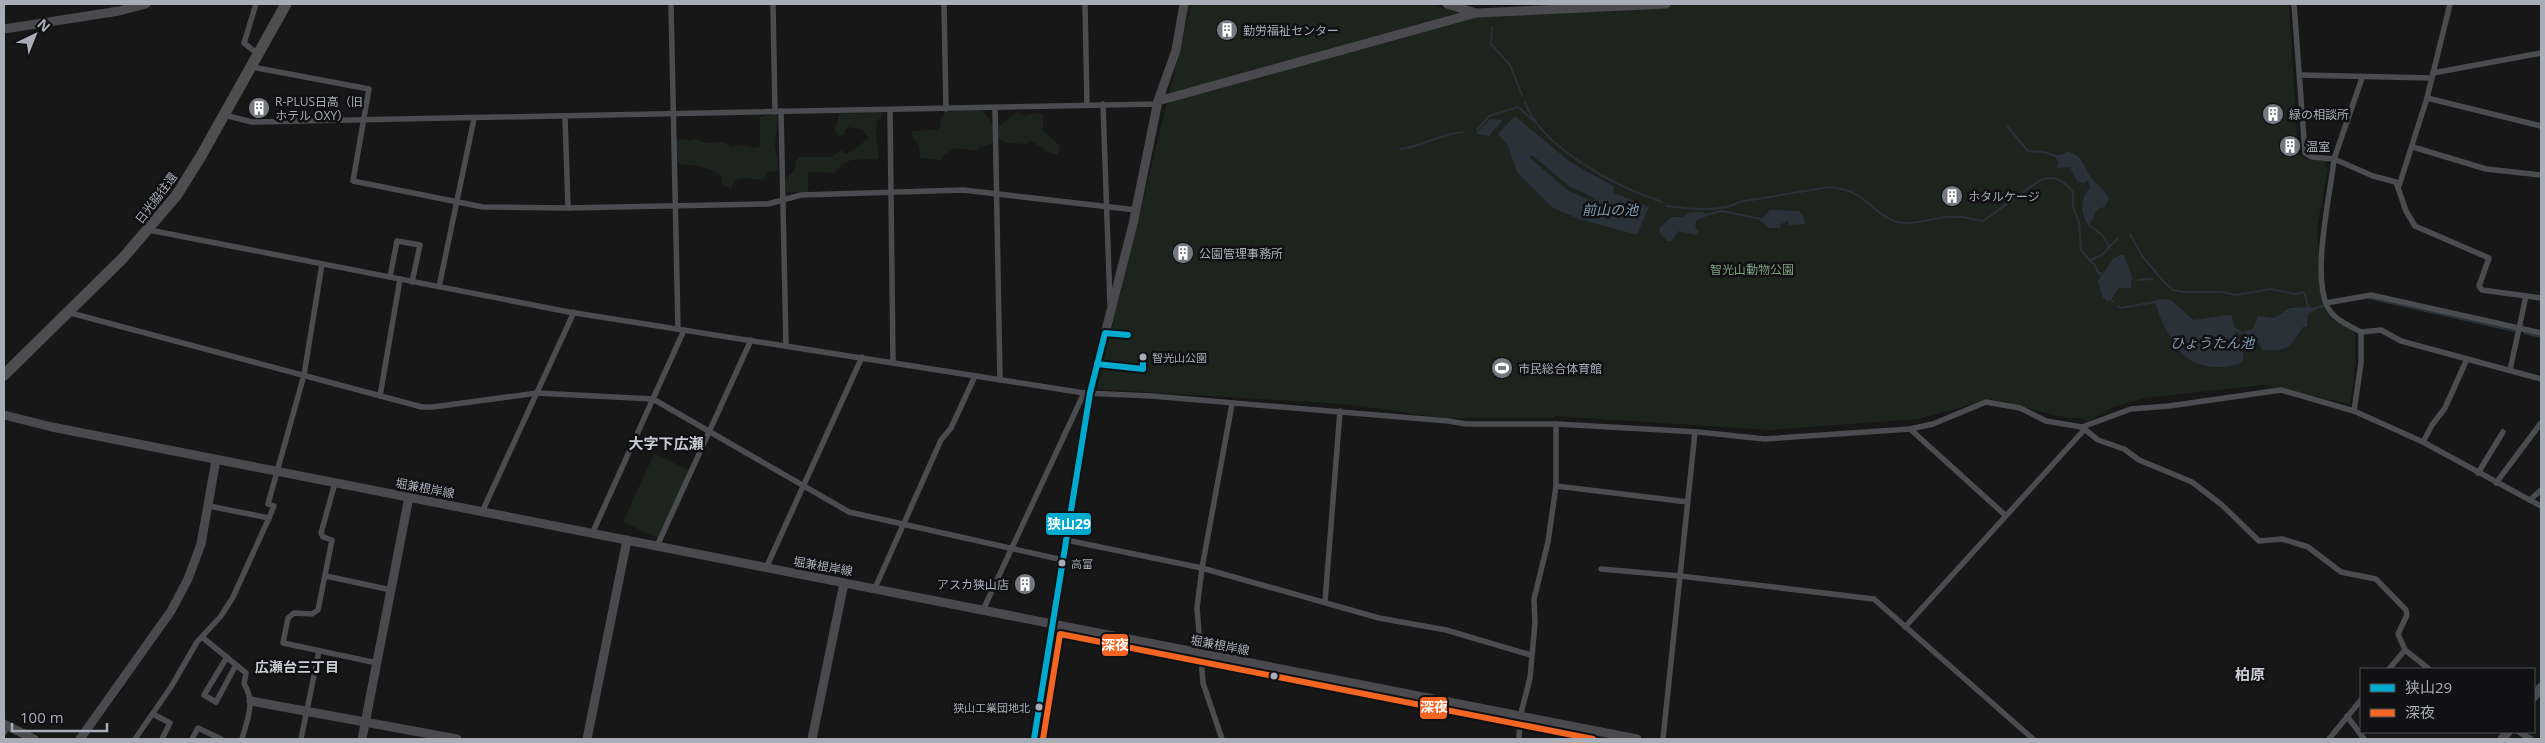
<svg xmlns="http://www.w3.org/2000/svg" width="2545" height="743" font-family="'Open Sans','Noto Sans JP',sans-serif">
<style>
.green{fill:#1d241e}
.water{fill:#2a3239;fill-rule:evenodd}
.lines{fill:none;stroke-linecap:round;stroke-linejoin:round}
.stream{stroke:#2a3239;stroke-width:2}
.street{stroke:#4b4c50;stroke-width:5.5}
.secondary{stroke:#4a4a4e;stroke-width:9}
.highway{stroke:#4e4e51;stroke-width:11}
.bus-1-casing{stroke:#111113;stroke-width:10}
.bus-2-casing{stroke:#111113;stroke-width:10}
.bus-1{stroke:#00a9ce;stroke-width:6}
.bus-2{stroke:#f26522;stroke-width:6}
.bus-dot{fill:#a8adb8;stroke:#111113;stroke-width:2}
.labels{text-anchor:middle;dominant-baseline:central;stroke-width:5;stroke-linejoin:round;paint-order:stroke}
.bus-label{font-size:11px;fill:#a8adb8;stroke:#111113;text-anchor:start}
.poi-label{font-size:12px;fill:#a8adb8;stroke:#111113;text-anchor:start}
.street-label{font-size:12px;fill:#a8adb8;stroke:#111113}
.park-label{font-size:12px;fill:#7fa381;stroke:#111113}
.water-label{font-size:14px;font-style:italic;fill:#7f9bb3;stroke:#111113}
.neighbourhood-label{font-size:14px;font-weight:bold;fill:#c9ccd4;stroke:#111113}
.quarter-label{font-size:15px;font-weight:bold;fill:#c9ccd4;stroke:#111113}
.line-badge{stroke:#111113;stroke-width:2}
.badge-label{font-size:14px;text-anchor:middle;font-weight:bold;fill:#fff}
</style>
<rect width="100%" height="100%" fill="#171717"/>
<!-- green -->
<g class="green">
<path d="M1191 4H1428L1458 12 1695 4H2289L2298 154 2310 161 2312 159 2326 161 2325 166 2328 167 2317 228 2322 293 2325 311 2355 331C2356 359 2355 375 2350 404L2264 385 2145 398 2113 407 2088 421 2080 418H2066L1992 399 1918 419 1769 430 1555 416 1554 418H1444L1344 404 1097 389Z"/>
<path d="M977 110 984 112 992 123 1001 125 1017 112 1024 116 1036 113 1043 115V131L1060 146 1058 154H1052L1030 140 1027 144 1005 143 995 135 992 144 980 147 978 151 955 148 944 155 942 160 920 158 919 146 911 134 912 131 937 130 941 126 940 120 945 112Z"/>
<path d="M881 112 884 114 877 121 876 137 879 154 877 159C860 160 844 156 835 173L808 172V192H786V178L795 170V163L798 157H831L841 150 845 154 855 149 869 138 862 130 849 127 845 130 844 135 839 136 835 131 839 114Z"/>
<path d="M770 114 778 116 775 146 779 168 775 172 769 171 763 180 744 178 735 180 731 189 722 184 721 176C709 166 696 166 680 164L676 159 677 140 684 139 692 141 694 139C699 140 703 142 707 143 718 144 721 138 731 147L742 145 755 148 760 146V117Z"/>
<path d="M654 454 689 470 658 538 623 522Z"/>
</g>
<!-- water -->
<g class="water">
<path d="M1515 116 1570 162 1613 186 1614 193 1649 207 1637 235 1579 219 1553 208 1517 172 1508 146 1498 134ZM1532 155 1569 186 1595 198 1594 202 1567 190 1530 158Z"/>
<path d="M1490 119 1503 120 1489 136 1476 134Z"/>
<path d="M2066 152C2084 153 2084 170 2093 180 2098 185 2106 192 2109 199L2104 207 2098 209C2093 214 2094 220 2089 225 2080 215 2080 197 2090 188L2088 180 2084 183 2077 181 2070 167 2057 168 2058 162 2055 155 2065 154Z"/>
<path d="M1770 210 1799 211 1803 215 1805 224 1789 225 1788 221 1781 224 1780 228H1769L1760 220Z"/>
<path d="M1701 212 1707 214V216L1697 220 1695 227 1699 231 1695 235 1679 231 1671 241H1667L1659 232 1660 227 1672 217H1682L1688 213Z"/>
<path d="M2120 255H2124L2132 276 2131 288H2119L2111 300 2107 301 2102 296 2098 281 2113 259Z"/>
<path d="M2158 299 2171 300 2193 320 2229 315 2232 316 2234 327 2242 332 2253 329 2258 316 2274 318 2290 308 2316 307 2317 309 2308 314 2307 327H2303C2290 346 2290 352 2263 350L2253 335H2242L2234 331 2244 347 2243 362C2227 370 2199 369 2185 356 2172 345 2159 317 2155 302Z"/>
</g>
<g class="lines">
<!-- stream -->
<g class="stream">
<path d="M1492 27 1491 44 1510 65 1522 95"/>
<path d="M1525 102C1541 148 1617 187 1662 202"/>
<path d="M2007 126 2028 151 2044 152 2055 156"/>
<path d="M1477 130 1489 116 1518 107 1534 121"/>
<path d="M1400 149C1422 147 1441 133 1464 132"/>
<path d="M1739 202 1829 187C1868 191 1865 208 1894 221 1907 226 1930 220 1944 217"/>
<path d="M1667 206C1687 209 1719 212 1738 203"/>
<path d="M1707 215 1721 211 1756 218"/>
<path d="M1945 217H1963L1983 221 2039 181C2054 174 2063 180 2073 192V207L2079 222 2081 250 2092 263"/>
<path d="M1757 218 1761 219"/>
<path d="M2089 225 2102 235 2109 246"/>
<path d="M2130 234 2143 257 2164 282 2173 290 2183 292H2221L2237 295 2270 289 2295 294 2303 292 2305 295"/>
<path d="M2091 260 2102 255 2118 238"/>
<path d="M2094 264 2099 274 2102 273"/>
<path d="M2138 280 2152 279"/>
<path d="M2305 295 2308 307"/>
<path d="M2368 298 2514 331"/>
<path d="M2111 300 2114 302"/>
<path d="M2118 306 2121 308 2155 302"/>
<path d="M2316 308 2326 305"/>
<path d="M2524 333 2541 337"/>
</g>
<!-- street -->
<g class="street">
<path d="M256 4 244 43 258 54"/>
<path d="M671 4 678 329"/>
<path d="M773 4 775 112"/>
<path d="M944 4 946 109"/>
<path d="M1085 4 1087 105"/>
<path d="M2294 4 2305 153 2312 157 2334 159C2330 197 2312 272 2327 306 2333 319 2350 326 2361 332V363L2354 411"/>
<path d="M252 67 369 89 353 181 483 207 568 208 768 204 801 195 963 190 1136 210"/>
<path d="M2433 73 2541 53"/>
<path d="M2300 75 2432 78"/>
<path d="M2362 78 2334 159 2373 176 2396 182 2406 211 2415 226 2489 258 2479 286 2482 290 2541 298"/>
<path d="M2427 98 2541 126"/>
<path d="M1103 104 1110 304"/>
<path d="M995 108 1000 380"/>
<path d="M890 110 893 362"/>
<path d="M781 111 786 346"/>
<path d="M224 115 252 122 1158 104"/>
<path d="M565 116 568 208"/>
<path d="M2413 147 2486 169 2541 175"/>
<path d="M2399 186 2427 98 2450 4"/>
<path d="M149 230 569 312 1084 393 1152 396 1448 421 1466 424H1556L1698 432 1765 439 1910 429 1933 424 1986 402 2020 408 2046 421 2082 427 2131 409 2169 406 2281 390 2354 411 2423 442 2541 506"/>
<path d="M390 277 397 241 420 245 412 282"/>
<path d="M439 287 474 119"/>
<path d="M2326 303 2371 295 2541 333"/>
<path d="M67 312 422 407H433L537 393 653 399 849 512 1063 560"/>
<path d="M2361 332 2381 330 2401 341 2541 379"/>
<path d="M2510 370 2526 296"/>
<path d="M380 396 400 279"/>
<path d="M2082 427 2098 440 2124 449 2139 460 2192 482 2222 505 2259 541 2282 539 2308 547 2341 572 2376 579 2406 610 2407 615 2398 634 2405 650 2429 669"/>
<path d="M1910 429 2005 515"/>
<path d="M2423 442 2432 425 2445 408 2467 359"/>
<path d="M2478 473 2503 432"/>
<path d="M335 483 321 533 323 537 332 540 318 610 312 614 294 613 288 618 283 643 377 663"/>
<path d="M2496 483 2541 423"/>
<path d="M1556 486 1688 502"/>
<path d="M2530 500 2541 490"/>
<path d="M209 506 269 518 274 506 268 504 304 375 322 264"/>
<path d="M482 512 574 312"/>
<path d="M592 534 684 330"/>
<path d="M1066 540 1202 568 1379 618 1446 630 1531 655"/>
<path d="M657 546 751 340"/>
<path d="M766 568 862 357"/>
<path d="M1601 569 1680 576 1874 599 2033 739"/>
<path d="M326 576 391 590"/>
<path d="M875 588 941 440 951 428 975 376"/>
<path d="M1325 602 1340 411"/>
<path d="M983 610 1084 393"/>
<path d="M1905 627 2084 430"/>
<path d="M202 637 246 673 244 684C256 702 247 720 242 739"/>
<path d="M227 657 204 695 216 702 236 665"/>
<path d="M2389 669 2405 650"/>
<path d="M153 714 170 723 162 739"/>
<path d="M2347 716 2364 739"/>
<path d="M2519 732 2531 739"/>
<path d="M4 733 8 726"/>
<path d="M135 739 171 687 197 642 221 616 233 597 269 518"/>
<path d="M192 739 198 728 221 739"/>
<path d="M301 739 319 651"/>
<path d="M1222 739 1203 683 1197 608 1202 568 1232 404"/>
<path d="M1519 739 1520 717 1530 678 1535 623 1534 599 1548 542 1556 486V424"/>
<path d="M1663 739 1695 432"/>
<path d="M2329 739 2361 700"/>
</g>
<!-- secondary -->
<g class="secondary">
<path d="M1447 4 1476 13 1666 4"/>
<path d="M4 29 119 11 146 4"/>
<path d="M1158 101 1476 13"/>
<path d="M4 415 52 427 1637 739"/>
<path d="M2534 697 2541 687"/>
<path d="M251 701 457 739"/>
<path d="M4 724 34 739"/>
<path d="M80 739 171 611 188 579 201 544 216 460"/>
<path d="M362 739 409 497"/>
<path d="M587 739 627 540"/>
<path d="M812 739 844 583"/>
<path d="M1034 739 1090 393 1133 224 1158 101 1176 50 1184 4"/>
<path d="M2502 739 2508 732"/>
</g>
<!-- highway -->
<path class="highway" d="M4 375 123 258 176 196 201 156 286 4"/>
<!-- bus-1 casing -->
<g class="bus-1-casing">
<g id="bus-1">
<path d="M1097 364 1143 369V357"/>
<path d="M1034 739 1090 393 1105 333 1128 335"/>
</g>
</g>
<!-- bus-2 casing -->
<g class="bus-2-casing">
<path id="bus-2" d="M1043 739 1060 634 1593 739"/>
</g>
<!-- bus-1 -->
<use href="#bus-1" class="bus-1"/>
<!-- bus-2 -->
<use href="#bus-2" class="bus-2"/>
</g>
<!-- icons -->
<defs>
<g id="building-disc" transform="scale(1.125)"><circle r="9.5" fill="#757880" stroke="#111113"/><path d="M-4-6H4V6H1V3H-1V6H-4ZM-2.5-4.3h1.7v1.8h-1.7ZM.8-4.3h1.7v1.8H.8ZM-2.5-1h1.7V.8h-1.7ZM.8-1h1.7V.8H.8Z" fill="#fff"/></g>
<g id="stadium-disc" transform="scale(1.125)"><circle r="9.5" fill="#757880" stroke="#111113"/><path d="M0-5a6.5 5 0 1 0 0 10a6.5 5 0 1 0 0-10ZM-3.5-1.8h7v3.6h-7Z" fill="#fff"/></g>
</defs>
<g fill-rule="evenodd">
<use href="#building-disc" x="1227" y="30"/>
<use href="#building-disc" x="259" y="108"/>
<use href="#building-disc" x="2273" y="114"/>
<use href="#building-disc" x="2290" y="146"/>
<use href="#building-disc" x="1952" y="196"/>
<use href="#building-disc" x="1183" y="253"/>
<use href="#stadium-disc" x="1502" y="368"/>
<use href="#building-disc" x="1025" y="584"/>
</g>
<!-- markers -->
<g class="bus-dot">
<circle cx="1143" cy="357" r="4.5"/>
<circle cx="1062" cy="563" r="4.5"/>
<circle cx="1274" cy="676" r="4.5"/>
<circle cx="1039" cy="707" r="4.5"/>
</g>
<g class="labels">
<!-- bus labels -->
<g class="bus-label">
<text x="1152" y="357">智光山公園</text>
<text x="1071" y="563">高富</text>
<text x="1030" y="707" text-anchor="end">狭山工業団地北</text>
</g>
<!-- poi labels -->
<g class="poi-label">
<text x="1243" y="30">勤労福祉センター</text>
<text x="275" y="101">R-PLUS日高（旧<tspan x="275" dy="14">ホテル OXY）</tspan></text>
<text x="2289" y="114">緑の相談所</text>
<text x="2306" y="146">温室</text>
<text x="1968" y="196">ホタルケージ</text>
<text x="1199" y="253">公園管理事務所</text>
<text x="1518" y="368">市民総合体育館</text>
<text x="1009" y="584" text-anchor="end">アスカ狭山店</text>
</g>
<!-- street labels -->
<g class="street-label">
<text transform="translate(156 198) rotate(-53)">日光脇往還</text>
<text transform="translate(425 488) rotate(11)">堀兼根岸線</text>
<text transform="translate(823 566) rotate(10)">堀兼根岸線</text>
<text transform="translate(1220 645) rotate(11)">堀兼根岸線</text>
</g>
<!-- park labels -->
<g class="park-label">
<text x="1752" y="269">智光山動物公園</text>
</g>
<!-- water labels -->
<g class="water-label">
<text x="1610" y="209">前山の池</text>
<text x="2212" y="342">ひょうたん池</text>
</g>
<!-- neighbourhood labels -->
<g class="neighbourhood-label">
<text x="297" y="666">広瀬台三丁目</text>
</g>
<!-- quarter labels -->
<g class="quarter-label">
<text x="666" y="443">大字下広瀬</text>
<text x="2250" y="674">柏原</text>
</g>
</g>
<g class="line-badge">
<rect x="1045" y="512" width="47" height="24" rx="5" fill="#00a9ce"/>
<rect x="1101" y="633" width="28" height="24" rx="5" fill="#f26522"/>
<rect x="1419" y="696" width="29" height="24" rx="5" fill="#f26522"/>
</g>
<g class="badge-label">
<text x="1069" y="529">狭山29</text>
<text x="1115" y="650">深夜</text>
<text x="1434" y="712">深夜</text>
</g>
<!-- border -->
<rect width="2545" height="743" fill="none" stroke="#a8adb8" stroke-width="10"/>
<!-- legend -->
<rect x="2360" y="668" width="175" height="65" fill="#111113" stroke="#4d4f55"/>
<rect x="2370" y="684" width="25" height="8" fill="#00a9ce" stroke="#4d4f55"/>
<text x="2405" y="693" font-size="15" fill="#a8adb8">狭山29</text>
<rect x="2370" y="709" width="25" height="8" fill="#f26522" stroke="#4d4f55"/>
<text x="2405" y="718" font-size="15" fill="#a8adb8">深夜</text>
<!-- north arrow -->
<g transform="translate(35 35) rotate(43)" stroke="#111113" stroke-width="4" paint-order="stroke">
<path d="M0-4L9 19L0 12L-9 19Z" fill="#a8adb8"/>
<text y="-8" font-size="14" font-weight="bold" text-anchor="middle" fill="#a8adb8">N</text>
</g>
<!-- scale -->
<path d="M12 723v8h95v-8" fill="none" stroke="#a8adb8" stroke-width="2.5"/>
<text x="20" y="723" font-size="15" fill="#a8adb8" stroke="#111113" stroke-width="4" paint-order="stroke">100 m</text>
</svg>
